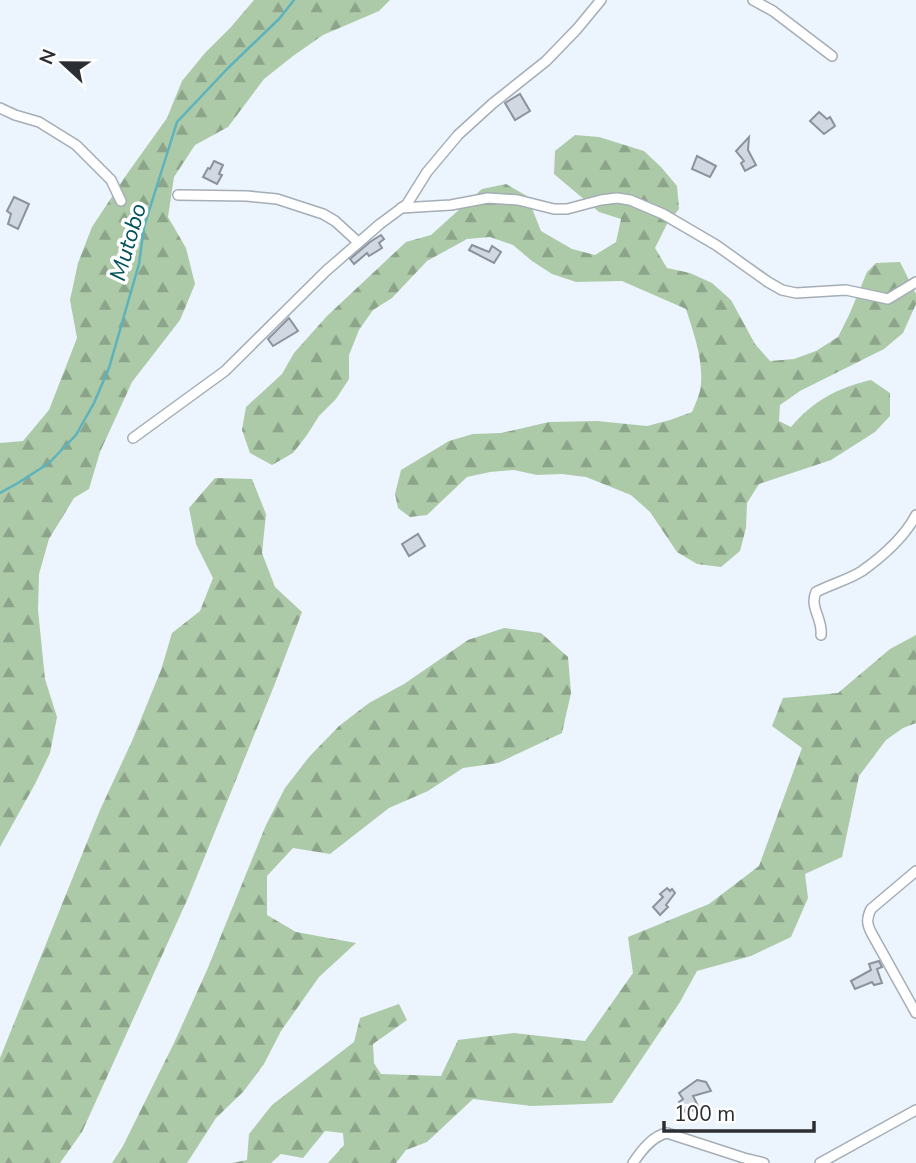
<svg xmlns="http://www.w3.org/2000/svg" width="916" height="1163" font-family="'Nunito Sans',sans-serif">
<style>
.forest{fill:url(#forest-firs)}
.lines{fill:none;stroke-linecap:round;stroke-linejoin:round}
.stream{stroke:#5cb2bd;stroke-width:2.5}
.building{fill:#d1d8e2;stroke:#8b929b;stroke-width:2}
.minor-casing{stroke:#a5adb6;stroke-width:12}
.minor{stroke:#fff;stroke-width:9}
.labels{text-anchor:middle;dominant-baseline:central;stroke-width:7;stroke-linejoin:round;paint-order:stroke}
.water-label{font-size:23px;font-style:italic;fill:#01525a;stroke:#fff}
</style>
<defs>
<pattern id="forest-firs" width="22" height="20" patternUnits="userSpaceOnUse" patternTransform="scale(1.75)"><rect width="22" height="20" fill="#accaa8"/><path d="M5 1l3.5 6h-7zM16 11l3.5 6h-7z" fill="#8ca489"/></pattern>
</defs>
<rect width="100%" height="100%" fill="#ecf4fe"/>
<!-- forest -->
<g class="forest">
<path d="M254 0H390L379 11 323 35 293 56 264 79 228 127 195 145 174 177 168 217 186 248 195 284 180 320 132 382 100 452 89 489 74 498 49 539 39 574 38 610 45 679 57 717 50 753 35 784 0 847V443L23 441 49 410 77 338 70 300 78 263 92 227 127 174 167 118 182 81 205 53 231 27Z"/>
<path d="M575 135 599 137 644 151 661 167 677 186 679 209 667 224 655 248 667 268 690 273 712 283 731 300 755 344 770 361 794 359 816 351 838 337 849 315 867 272 876 263 900 262 916 294V304L903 333 884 349 800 391 780 405 779 421 791 427C813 401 837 388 871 380L890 393V416L875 432 831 460 759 484 747 503 746 528 740 551 721 567 697 564 677 552 650 512 631 495 586 477 562 474 537 475 514 470 490 472 467 477 427 515 410 517 398 508 395 494 401 470 449 441 473 434 501 433 549 422 597 421 647 426 670 420 692 412C695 405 698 398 700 391 705 364 694 334 686 309L622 281 576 282 552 274 532 261 513 245 490 237 467 239 427 261 392 298 373 310 359 330 349 355V379L336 399 319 416 307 435 293 453 272 465 250 453 242 430 246 407 282 374 294 353 327 316 406 242 431 235 482 189 506 184 527 196 541 231 572 249 595 255 616 242 621 219 599 212 554 174 555 151Z"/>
<path d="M215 478 252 479 266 514 262 553 275 587 302 612 274 686 188 898 82 1132 60 1163H0V1058L100 810 132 741 161 670 172 633 200 611 213 578 196 544 189 508Z"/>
<path d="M504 628 541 633 568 657 571 693 562 733 498 763 463 768 428 791 389 808 330 854 293 848 267 876V915L296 932 356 943 319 977 281 1031 264 1064 243 1092 216 1118 187 1163H112L123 1146 174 1043 207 970 266 825 285 788 309 757 339 726 369 703 404 684 468 640Z"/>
<path d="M916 635V723L903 728 886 740 859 776 842 857 805 874 808 898 791 937 751 956 697 971 680 1002 612 1103 532 1106 473 1099 427 1142 406 1150 396 1163H328L344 1145 343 1133 325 1131 303 1158 281 1154 271 1163H232L247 1160 249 1134 272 1105 354 1042 360 1018 399 1004 407 1020 373 1044 374 1063 381 1074 441 1076 458 1040 514 1033 585 1041 633 973 628 937 709 904 759 866 802 748 772 726 783 698 838 693 890 649Z"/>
</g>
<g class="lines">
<!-- stream -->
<path class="stream" d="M0 493 18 483 49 463 76 435 94 403 109 368 139 264 144 227 177 122 228 68 279 19 294 0"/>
</g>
<!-- building -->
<g class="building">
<path d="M520 94 530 111 515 120 505 103Z"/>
<path d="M819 112 827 119 830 117 835 126 824 134 810 121Z"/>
<path d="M749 137 748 150 756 165 745 171 741 163 744 161 736 151Z"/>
<path d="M697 156 716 166 710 177 692 169Z"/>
<path d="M214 161 223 165 219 174 222 175 217 184 203 177 208 168 210 169Z"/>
<path d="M14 197 29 204 18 229 8 224 11 214 7 211Z"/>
<path d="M381 235 384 239 379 243 382 248 369 256 367 253 354 264 350 259 370 242Z"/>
<path d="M472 245 489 252 492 246 501 252 494 263 469 250Z"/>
<path d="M289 318 298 331 273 346 268 339Z"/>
<path d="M418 534 425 546 409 556 402 544Z"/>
<path d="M667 888 670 891 672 889 675 893 666 905 668 907 660 915 653 907 663 897 660 894Z"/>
<path d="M879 961 882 967 877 969 882 983 874 985 872 982 855 989 851 981 871 970 869 964Z"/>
<path d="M697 1080 706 1082 711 1091 693 1096 699 1108 686 1113 679 1102 683 1099 679 1093Z"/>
</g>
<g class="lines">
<!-- minor casing -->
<g class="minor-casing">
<g id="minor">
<path d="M753 0 773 11 832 56"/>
<path d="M0 108 15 115 39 122 76 145 111 180 121 201"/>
<path d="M178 195 247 196 277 199 323 214 335 221 358 242"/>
<path d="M401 208 451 205 488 198 518 200 554 209H567L601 200 617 198 630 200 663 214 716 245 768 282 782 290 796 293 846 290 888 299 916 282"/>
<path d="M133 438 225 371 326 271 380 224 407 204 427 172 458 135 492 104 546 61 577 29 601 0"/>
<path d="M821 635C823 619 809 607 816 592 831 584 848 580 862 571 883 556 904 538 916 515"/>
<path d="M916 871 871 909C866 919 867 925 872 934L916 1013"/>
<path d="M633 1163C641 1151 652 1136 667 1133L744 1158 764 1163"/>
<path d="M820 1163 916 1110"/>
</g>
</g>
<!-- minor -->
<use href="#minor" class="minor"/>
</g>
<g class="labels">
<!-- water labels -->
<g class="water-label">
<text transform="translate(128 242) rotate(-74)">Mutobo</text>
</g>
</g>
<!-- north arrow -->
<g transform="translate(63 63) rotate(292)" stroke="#ffffff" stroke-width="5" paint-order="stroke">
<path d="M0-5L12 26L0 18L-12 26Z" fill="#2b2e32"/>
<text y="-10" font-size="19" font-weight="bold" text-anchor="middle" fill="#2b2e32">N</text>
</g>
<!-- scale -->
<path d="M664 1121v10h150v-10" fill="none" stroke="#2b2e32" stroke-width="3.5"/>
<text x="674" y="1121" font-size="21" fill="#2b2e32" stroke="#ffffff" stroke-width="5" paint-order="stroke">100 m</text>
</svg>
